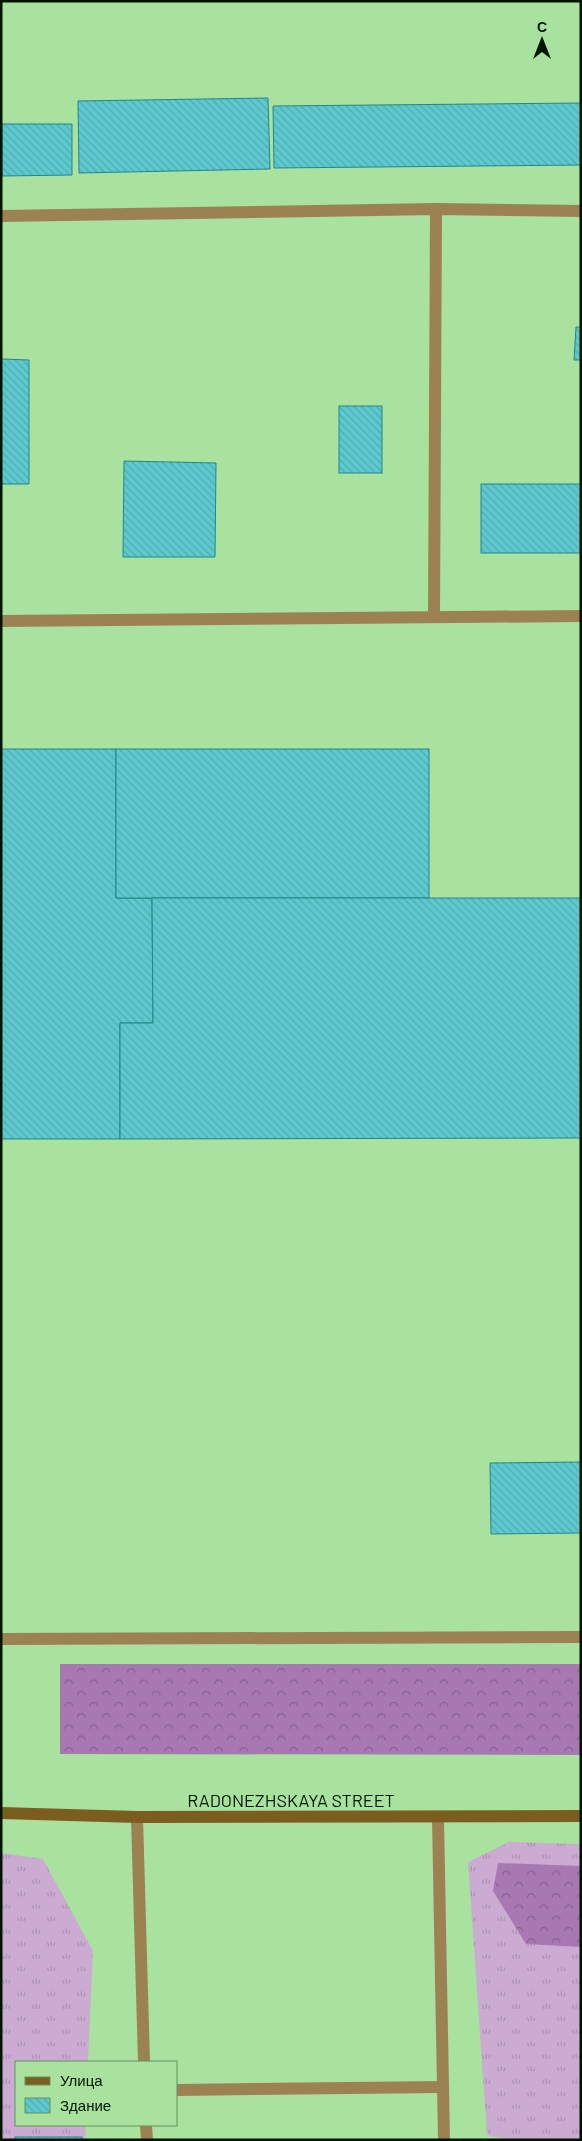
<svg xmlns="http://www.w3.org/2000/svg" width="582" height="2141" font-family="Barlow,sans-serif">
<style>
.grass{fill:url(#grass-tufts)}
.forest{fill:url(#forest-crowns)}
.building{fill:url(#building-back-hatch);stroke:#23868c}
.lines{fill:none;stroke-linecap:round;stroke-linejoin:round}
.lane{stroke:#9c8253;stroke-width:12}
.secondary{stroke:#7c5d20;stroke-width:12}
.labels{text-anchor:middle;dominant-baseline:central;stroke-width:5;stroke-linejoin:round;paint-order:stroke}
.street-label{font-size:18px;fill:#011400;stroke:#a8e29e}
</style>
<defs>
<pattern id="grass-tufts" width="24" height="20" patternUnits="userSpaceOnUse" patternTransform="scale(1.25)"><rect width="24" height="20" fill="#cbabd1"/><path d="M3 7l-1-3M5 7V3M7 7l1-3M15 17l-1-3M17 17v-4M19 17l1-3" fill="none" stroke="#ad92b2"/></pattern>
<pattern id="forest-crowns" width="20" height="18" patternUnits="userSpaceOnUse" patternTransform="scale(1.25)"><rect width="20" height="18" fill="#a878b2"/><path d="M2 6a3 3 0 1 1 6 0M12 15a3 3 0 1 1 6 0" fill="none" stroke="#86618e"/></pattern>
<pattern id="building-back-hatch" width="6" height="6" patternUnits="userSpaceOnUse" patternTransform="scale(1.25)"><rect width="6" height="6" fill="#5dc9cf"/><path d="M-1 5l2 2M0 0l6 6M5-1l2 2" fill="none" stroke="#4facb0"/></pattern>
</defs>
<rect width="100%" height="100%" fill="#a8e29e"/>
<!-- grass -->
<g class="grass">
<path d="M509 1842 581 1844V2140H510L487 2135 468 1862Z"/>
<path d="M1 1853 43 1859 93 1951 88 2062H16V2125H86L85 2140H1Z"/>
</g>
<!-- forest -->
<g class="forest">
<path d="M60 1664H581V1755L60 1754Z"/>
<path d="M498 1863 581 1866V1947L526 1944 493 1891Z"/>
</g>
<!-- building -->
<g class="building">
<path d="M268 98 270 169 79 173 78 101Z"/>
<path d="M581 103V165L274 168 273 106Z"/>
<path d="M2 124H72V175L2 176Z"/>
<path d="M576 327H581V360H574Z"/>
<path d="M1 359 29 360V484H1Z"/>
<rect x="339" y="406" width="43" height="67"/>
<path d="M124 461 216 463 215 557H123Z"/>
<rect x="481" y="484" width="100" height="69"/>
<path d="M1 749H116V898H152L153 1023H120V1139H1Z"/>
<rect x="116" y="749" width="313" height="149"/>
<path d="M152 898H581V1138L120 1139V1023H153Z"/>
<path d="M581 1462V1533L491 1534 490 1463Z"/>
<rect x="15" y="2137" width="67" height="3"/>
</g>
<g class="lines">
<!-- lane -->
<g class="lane">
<path d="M1 216 436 209 581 211"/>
<path d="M434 617 436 209"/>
<path d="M1 621 581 616"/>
<path d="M1 1639 581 1637"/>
<path d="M137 1817 144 2062"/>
<path d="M438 1818 444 2140"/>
<path d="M176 2090 443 2087"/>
<path d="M146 2125 147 2140"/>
</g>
<!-- secondary -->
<path class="secondary" d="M1 1813 137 1817 581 1816"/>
</g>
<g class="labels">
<!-- street labels -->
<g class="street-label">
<text x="291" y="1800">RADONEZHSKAYA STREET</text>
</g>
</g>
<!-- border -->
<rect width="582" height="2141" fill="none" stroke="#011400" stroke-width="5"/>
<!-- legend -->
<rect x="15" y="2061" width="162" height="65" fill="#a8e29e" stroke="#65905f"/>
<rect x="25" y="2077" width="25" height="8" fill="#7c5d20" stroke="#65905f"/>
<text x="60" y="2086" font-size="15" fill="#011400">Улица</text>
<rect x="25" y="2098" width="25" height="15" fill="url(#building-back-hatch)" stroke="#65905f"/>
<text x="60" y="2111" font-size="15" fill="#011400">Здание</text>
<!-- north arrow -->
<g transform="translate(542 40)" stroke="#a8e29e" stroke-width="4" paint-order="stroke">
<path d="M0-4L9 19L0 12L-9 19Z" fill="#011400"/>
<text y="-8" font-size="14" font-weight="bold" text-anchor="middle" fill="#011400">С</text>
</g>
</svg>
